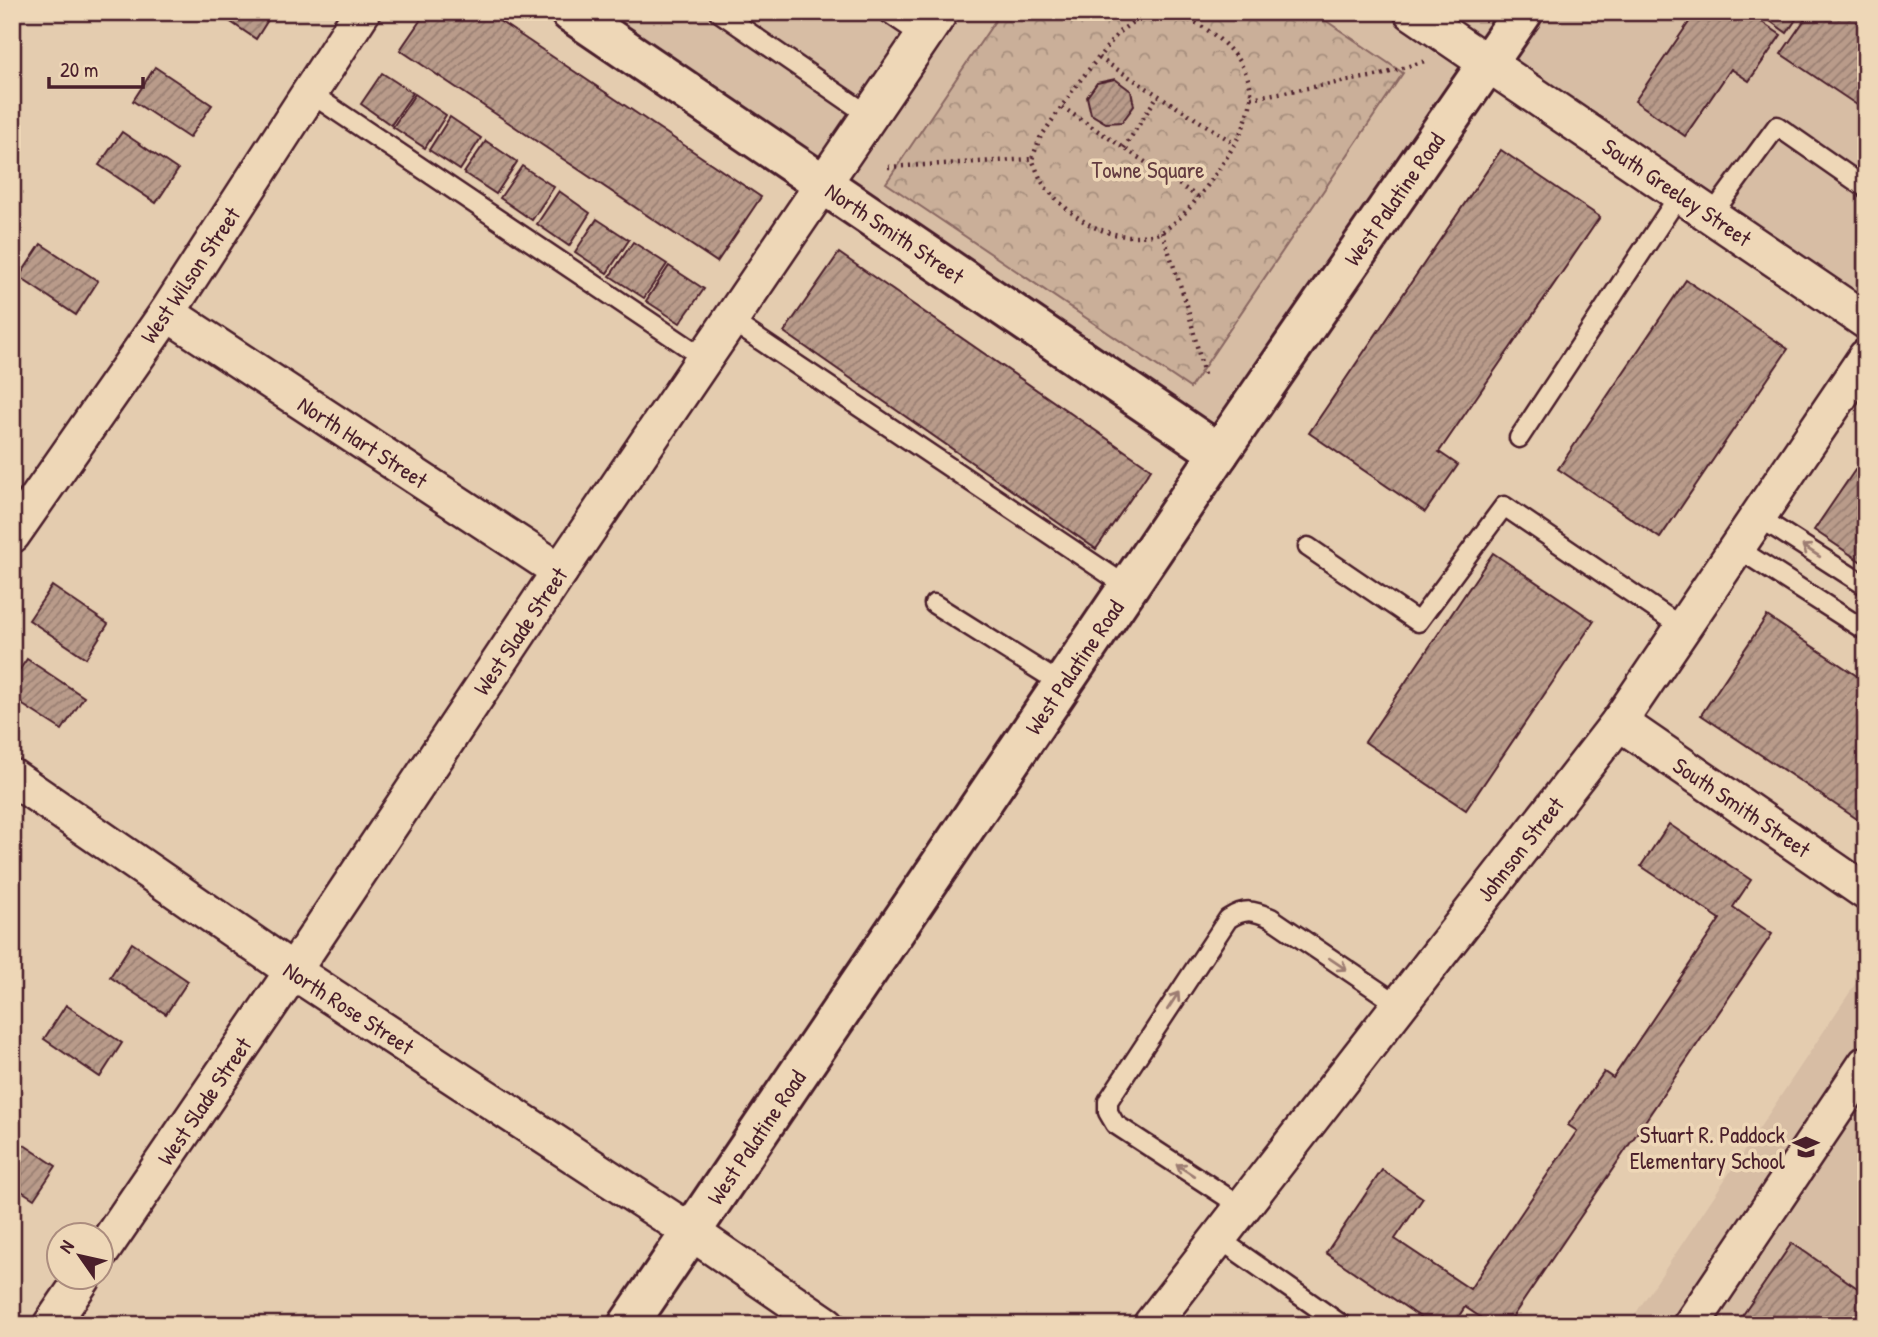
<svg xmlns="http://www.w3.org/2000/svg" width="1878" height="1337" font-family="'Patrick Hand',sans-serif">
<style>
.built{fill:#d7bda4}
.park{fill:url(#park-crowns);stroke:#8a6762;stroke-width:2}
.building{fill:url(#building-hatch);stroke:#4a1f2b;stroke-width:2}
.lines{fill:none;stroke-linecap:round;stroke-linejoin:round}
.service-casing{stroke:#4a1f2b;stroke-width:23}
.minor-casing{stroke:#4a1f2b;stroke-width:40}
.tertiary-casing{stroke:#4a1f2b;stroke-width:44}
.secondary-casing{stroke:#4a1f2b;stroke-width:44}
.path{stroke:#4a1f2b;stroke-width:4.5;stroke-dasharray:2 5;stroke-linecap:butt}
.service{stroke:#eed7b7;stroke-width:18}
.minor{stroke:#eed7b7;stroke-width:35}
.tertiary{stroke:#eed7b7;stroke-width:38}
.secondary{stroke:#eed7b7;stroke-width:38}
.oneway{stroke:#9c7b71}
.labels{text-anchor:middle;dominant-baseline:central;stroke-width:7;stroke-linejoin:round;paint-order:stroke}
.park-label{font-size:23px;fill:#643c41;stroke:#eed7b7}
.street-label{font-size:23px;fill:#4a1f2b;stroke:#eed7b7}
.poi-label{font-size:23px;fill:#4a1f2b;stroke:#eed7b7;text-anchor:end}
</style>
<defs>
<pattern id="park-crowns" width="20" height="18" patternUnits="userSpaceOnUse" patternTransform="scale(1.75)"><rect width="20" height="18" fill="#caaf99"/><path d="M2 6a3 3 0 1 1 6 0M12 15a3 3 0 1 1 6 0" fill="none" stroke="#a68e7d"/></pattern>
<pattern id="building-hatch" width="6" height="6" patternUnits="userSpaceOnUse" patternTransform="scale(1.75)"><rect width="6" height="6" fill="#b99b8a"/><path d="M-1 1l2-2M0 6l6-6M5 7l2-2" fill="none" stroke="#987e71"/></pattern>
</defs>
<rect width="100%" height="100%" fill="#e4ccaf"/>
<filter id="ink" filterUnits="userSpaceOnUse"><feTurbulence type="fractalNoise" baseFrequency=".0143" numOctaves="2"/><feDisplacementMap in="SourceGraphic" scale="14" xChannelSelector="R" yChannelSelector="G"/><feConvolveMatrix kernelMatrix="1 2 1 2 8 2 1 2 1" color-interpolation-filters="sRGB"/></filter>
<g filter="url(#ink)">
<!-- built -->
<g class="built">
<path d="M570 12H1866V321L1488 64 1219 453Z"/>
<path d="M1866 968V1325H1628Z"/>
</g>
<!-- park -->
<path class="park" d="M1001 12H1313L1403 73 1190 388 886 183Z"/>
<!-- building -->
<g class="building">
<path d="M216 12H273L256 39Z"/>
<path d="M426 12H486L761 197 717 262 400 50Z"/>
<path d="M1696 12H1747L1781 35 1749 81 1731 69 1685 136 1635 101Z"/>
<path d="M1766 12H1801L1787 33 1763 16Z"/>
<path d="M1810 12H1866V111L1781 54Z"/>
<path d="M155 67 212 105 189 138 133 101Z"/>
<path d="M382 73 413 93 391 125 361 104Z"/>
<path d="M1115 79 1131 91 1134 106 1122 122 1106 123 1091 114 1087 97 1097 83Z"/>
<path d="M415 94 446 115 425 148 393 127Z"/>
<path d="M450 117 481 138 460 170 429 150Z"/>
<path d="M122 132 178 170 156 203 99 165Z"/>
<path d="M486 141 517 162 496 194 464 173Z"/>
<path d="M1501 150 1600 217 1439 452 1458 465 1425 512 1309 433Z"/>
<path d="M522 166 554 187 532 220 500 198Z"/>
<path d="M559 191 590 213 569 246 537 224Z"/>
<path d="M597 219 629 240 607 273 575 252Z"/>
<path d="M633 242 667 264 644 298 610 276Z"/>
<path d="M41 244 98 281 76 315 19 277Z"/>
<path d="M839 253 1151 469 1096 549 784 332Z"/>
<path d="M669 266 704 289 680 323 646 301Z"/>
<path d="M1686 280 1788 349 1660 538 1558 469Z"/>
<path d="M1866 454V565L1814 530Z"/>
<path d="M1493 553 1594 621 1466 810 1365 742Z"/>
<path d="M52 586 108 624 86 658 29 620Z"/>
<path d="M1767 616 1866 682V825L1701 715Z"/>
<path d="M27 659 84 697 62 730 12 698V681Z"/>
<path d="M1669 824 1751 880 1733 907 1772 934 1507 1325H1492L1465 1307 1453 1325H1432L1326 1253 1382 1170 1423 1198 1395 1239 1470 1289 1577 1131 1568 1125 1604 1072 1613 1078 1720 919 1641 866Z"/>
<path d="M132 943 188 981 166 1014 110 977Z"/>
<path d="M66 1005 122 1043 100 1077 44 1039Z"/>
<path d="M12 1137 56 1166 34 1199 12 1185Z"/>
<path d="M1792 1243 1866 1294V1303L1850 1325H1736Z"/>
</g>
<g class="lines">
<!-- service casing -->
<g class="service-casing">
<g id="service">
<path d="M719 12 870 116"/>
<path d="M887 12 924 37"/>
<path d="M310 93 704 358"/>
<path d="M1711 216 1777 126 1866 188"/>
<path d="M730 320 1128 587"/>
<path d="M1519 438 1680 194"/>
<path d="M1757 516 1866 586"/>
<path d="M1308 547 1418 622 1504 506 1683 628"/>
<path d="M1737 548 1866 631"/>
<path d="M934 604 1063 685"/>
<path d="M1242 1207 1115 1124 1108 1112V1101L1228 919C1245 908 1253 910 1271 918L1399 1005"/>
<path d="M1218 1238 1342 1325"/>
</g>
</g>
<!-- minor casing -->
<g class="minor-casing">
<g id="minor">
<path d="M1412 12 1866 321"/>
<path d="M167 313 560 571"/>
<path d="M12 535 167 313 362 12"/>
<path d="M1619 722 1866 892"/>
<path d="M12 777 293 971 691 1232 827 1325"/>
<path d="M102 1251 293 971 560 571 940 12"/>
<path d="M51 1325 83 1278"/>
<path d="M1151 1325 1619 722 1866 357"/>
<path d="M1691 1325 1866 1064"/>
</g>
</g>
<!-- tertiary casing -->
<g class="tertiary-casing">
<path id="tertiary" d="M570 12 1219 453"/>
</g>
<!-- secondary casing -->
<g class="secondary-casing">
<path id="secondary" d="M628 1325 1219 453 1523 12"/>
</g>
<!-- path -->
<g class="path">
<path d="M1141 16C1152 16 1167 13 1178 16 1210 24 1254 64 1251 99 1249 123 1230 153 1217 172 1203 192 1185 217 1163 231 1155 236 1142 236 1132 236 1097 236 1068 213 1046 188 1040 180 1036 168 1032 159L1040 138 1078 83 1119 32Z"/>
<path d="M1099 58 1234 143"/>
<path d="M1251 98 1381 75 1425 61"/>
<path d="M1062 107 1198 197"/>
<path d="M1124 148 1158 95"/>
<path d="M888 167 1032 159"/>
<path d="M1162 232 1187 305 1205 379"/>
</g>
<!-- service -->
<use href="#service" class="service"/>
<!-- minor -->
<use href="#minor" class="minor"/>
<!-- tertiary -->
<use href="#tertiary" class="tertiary"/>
<!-- secondary -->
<use href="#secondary" class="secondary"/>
</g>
<!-- one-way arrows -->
<defs><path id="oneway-shaft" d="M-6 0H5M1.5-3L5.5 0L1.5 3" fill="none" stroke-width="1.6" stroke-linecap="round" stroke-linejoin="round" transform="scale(1.75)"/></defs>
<g class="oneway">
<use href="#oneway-shaft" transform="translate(1811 551) rotate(-147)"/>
<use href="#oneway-shaft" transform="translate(1338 964) rotate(34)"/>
<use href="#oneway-shaft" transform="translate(1173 1001) rotate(-57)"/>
<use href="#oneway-shaft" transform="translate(1185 1170) rotate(-147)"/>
</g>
</g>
<!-- icons -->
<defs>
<g id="school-bare" transform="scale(2.1)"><path d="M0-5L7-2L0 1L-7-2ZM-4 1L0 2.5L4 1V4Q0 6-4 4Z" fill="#4a1f2b" stroke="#eed7b7" stroke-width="2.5" paint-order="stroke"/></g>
</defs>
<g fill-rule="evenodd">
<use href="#school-bare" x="1806" y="1147"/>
</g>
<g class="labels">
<!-- park labels -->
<g class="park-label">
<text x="1148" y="169">Towne Square</text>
</g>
<!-- street labels -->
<g class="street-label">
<text transform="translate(1677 192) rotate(34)">South Greeley Street</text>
<text transform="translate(1394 199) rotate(-55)">West Palatine Road</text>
<text transform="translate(895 233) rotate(34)">North Smith Street</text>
<text transform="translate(190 275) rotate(-56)">West Wilson Street</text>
<text transform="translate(363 442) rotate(33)">North Hart Street</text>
<text transform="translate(520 631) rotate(-56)">West Slade Street</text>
<text transform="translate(1074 667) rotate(-56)">West Palatine Road</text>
<text transform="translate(1742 807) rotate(34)">South Smith Street</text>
<text transform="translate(1520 849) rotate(-52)">Johnson Street</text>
<text transform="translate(349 1008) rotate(33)">North Rose Street</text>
<text transform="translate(204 1101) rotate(-56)">West Slade Street</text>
<text transform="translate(756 1137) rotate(-56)">West Palatine Road</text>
</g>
<!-- poi labels -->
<g class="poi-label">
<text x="1785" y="1134">Stuart R. Paddock<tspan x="1785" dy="26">Elementary School</tspan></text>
</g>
</g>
<!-- margin -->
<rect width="1878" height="1337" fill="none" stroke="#eed7b7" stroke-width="42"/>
<rect x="21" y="21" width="1836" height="1295" fill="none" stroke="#4a1f2b" stroke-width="2.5" filter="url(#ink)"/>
<!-- north arrow -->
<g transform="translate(80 1256) rotate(304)"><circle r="33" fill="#eed7b7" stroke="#ac8d7f" stroke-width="2"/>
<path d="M0-5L12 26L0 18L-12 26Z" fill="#4a1f2b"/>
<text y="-10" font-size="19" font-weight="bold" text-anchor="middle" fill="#4a1f2b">N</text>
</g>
<!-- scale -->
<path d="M49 77v10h94v-10" fill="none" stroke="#4a1f2b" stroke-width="3.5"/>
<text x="60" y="77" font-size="21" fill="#4a1f2b" stroke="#eed7b7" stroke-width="5" paint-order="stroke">20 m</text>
</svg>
